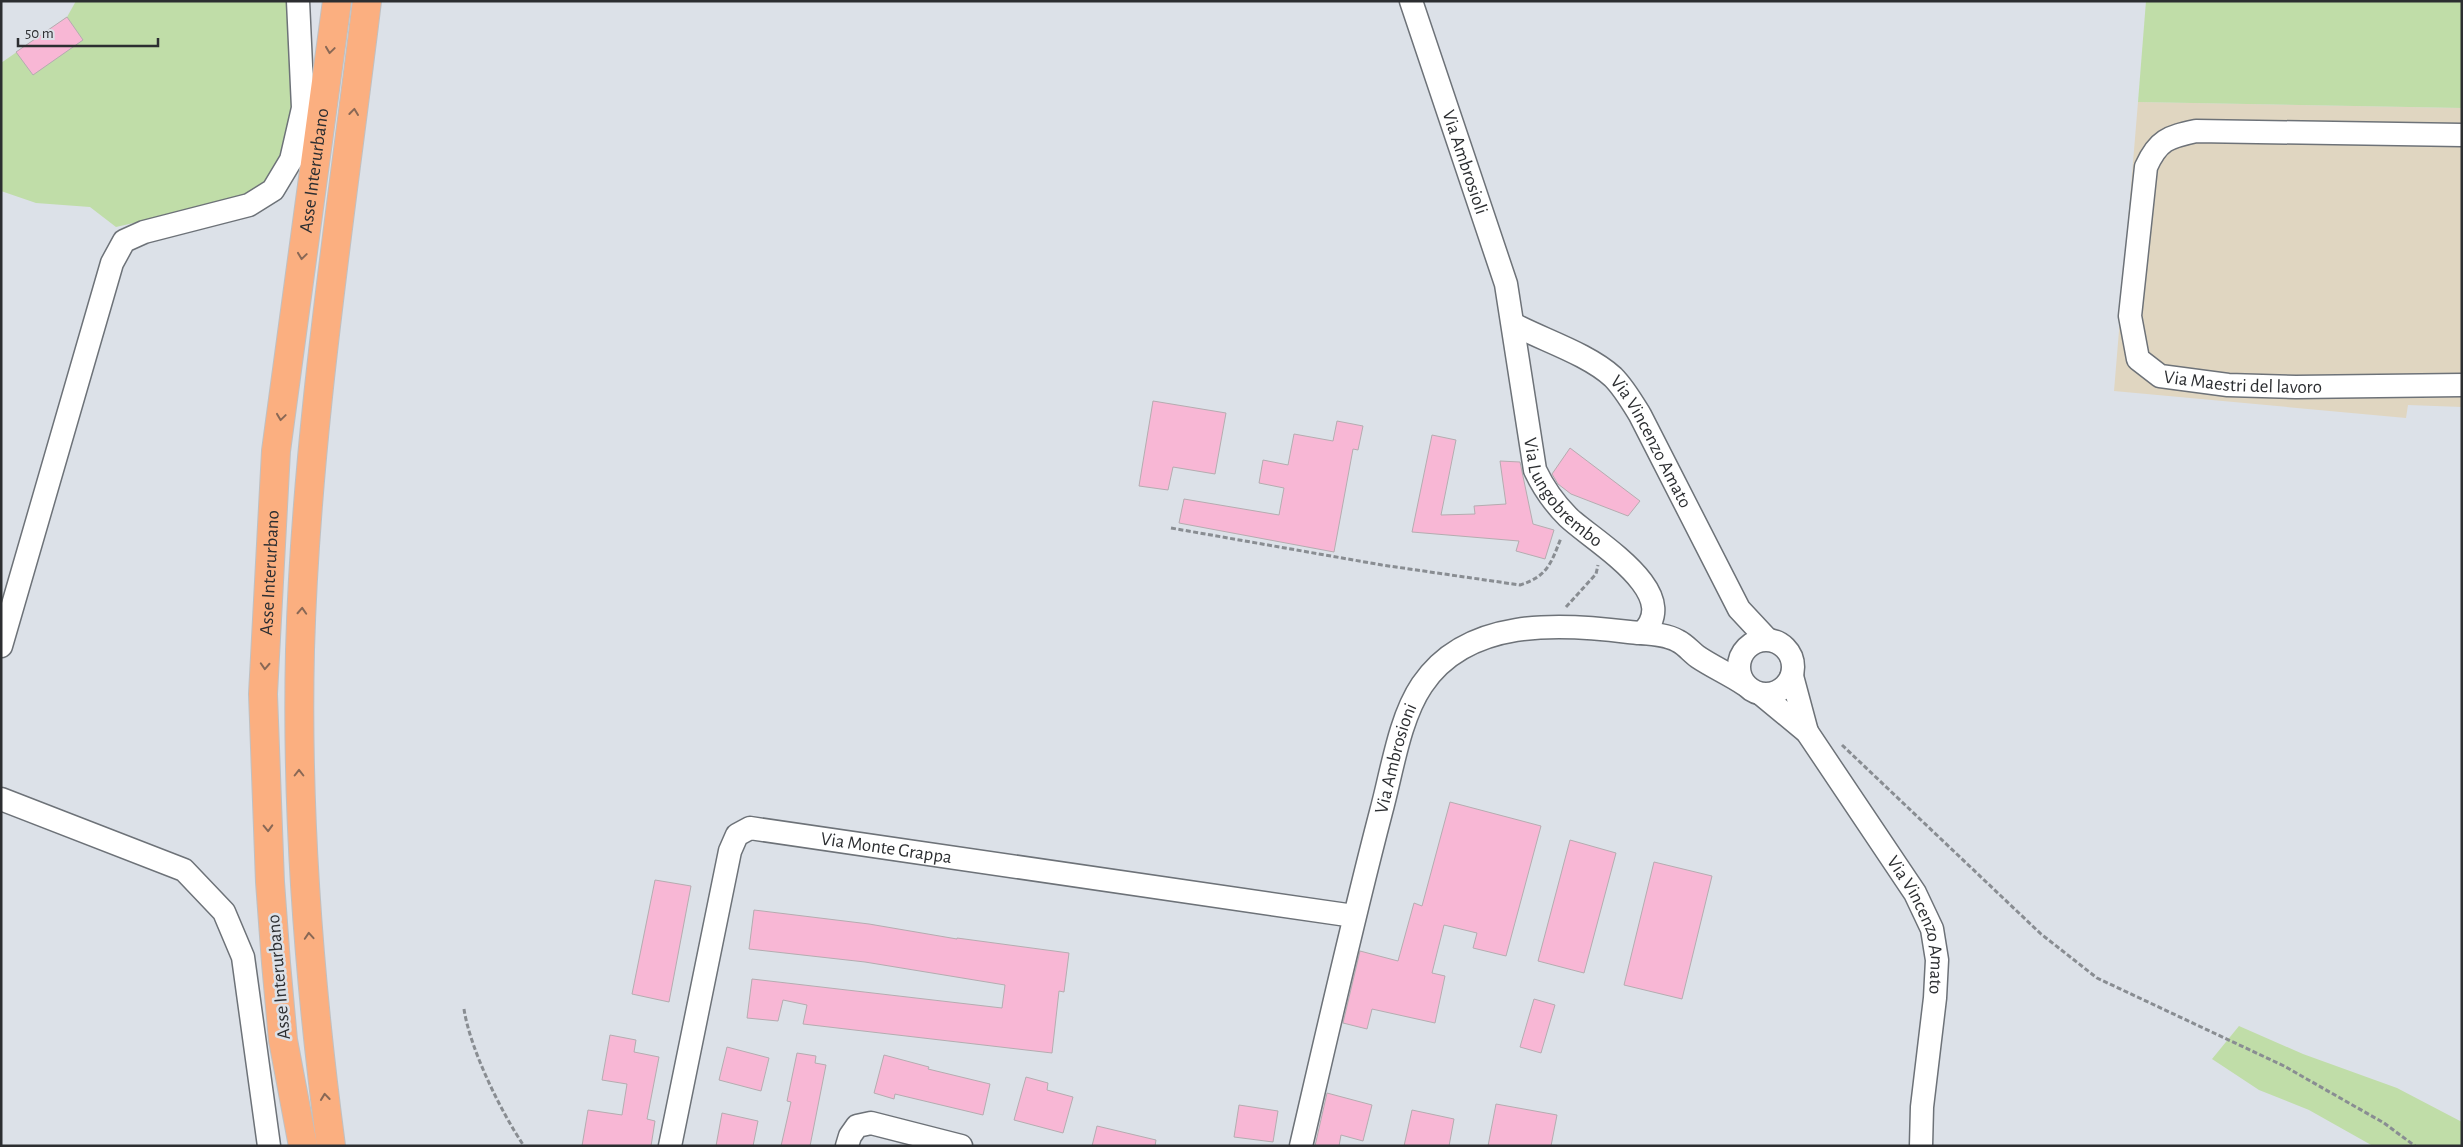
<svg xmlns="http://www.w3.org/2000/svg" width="2463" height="1147" font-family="'Alegreya Sans',sans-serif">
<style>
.industrial{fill:#e0d6c1}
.green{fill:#c0dda8}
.building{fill:#f8b7d5;stroke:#b5acb0}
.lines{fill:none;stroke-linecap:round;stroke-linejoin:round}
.minor-casing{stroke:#6d7278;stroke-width:25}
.highway-casing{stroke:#c0c0c1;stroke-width:30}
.path{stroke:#898d92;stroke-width:3;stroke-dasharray:5 2.5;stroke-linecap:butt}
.minor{stroke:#fff;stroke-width:22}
.highway{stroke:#fbaf80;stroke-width:28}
.oneway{stroke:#896855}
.labels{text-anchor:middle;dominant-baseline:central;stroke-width:5;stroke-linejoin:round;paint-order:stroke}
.street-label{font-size:19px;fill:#2c2e31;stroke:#dce1e8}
</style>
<rect width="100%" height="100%" fill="#dce1e8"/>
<!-- industrial -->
<path class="industrial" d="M2138 102 2462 108V407L2408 405 2406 418 2114 391Z"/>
<!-- green -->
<g class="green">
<path d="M76 1H295L296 88 289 151 256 195 116 227 90 207 36 203 1 191V63L67 17Z"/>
<path d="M2146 1H2462V108L2138 102Z"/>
<path d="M2239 1026 2303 1054 2397 1088 2462 1122V1146H2373L2309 1110 2259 1090 2212 1059Z"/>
</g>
<!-- building -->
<g class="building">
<path d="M67 17 83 40 33 75 16 52Z"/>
<path d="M1153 401 1226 413 1215 474 1173 467 1168 490 1139 486Z"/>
<path d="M1337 421 1363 426 1358 450 1353 449 1334 552 1179 523 1184 499 1279 515 1284 488 1259 483 1263 460 1288 465 1294 434 1333 441Z"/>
<path d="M1432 435 1456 440 1441 515 1475 514 1474 506 1506 504 1500 461 1520 462 1533 524 1554 530 1545 559 1516 551 1519 541 1412 532Z"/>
<path d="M1570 448 1640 501 1628 516 1571 494 1558 484 1552 474Z"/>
<path d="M1450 802 1541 826 1506 956 1473 948 1477 933 1444 925 1432 973 1445 976 1435 1023 1372 1009 1367 1029 1343 1023 1360 951 1398 961 1414 903 1422 906Z"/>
<path d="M1570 840 1616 853 1584 973 1538 961Z"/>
<path d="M1654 862 1712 876 1682 999 1624 985Z"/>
<path d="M655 880 691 886 669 1002 632 994Z"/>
<path d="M754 910 869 924 957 939V938L1069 953 1064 992 1059 991 1052 1053 803 1024 807 1005 783 1000 778 1021 747 1018 752 979 1002 1008 1005 985 865 962 749 949Z"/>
<path d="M1534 999 1555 1005 1541 1053 1520 1047Z"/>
<path d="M610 1035 636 1040 634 1052 659 1057 647 1119 655 1121 651 1146H582L588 1110 622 1115 627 1084 602 1080Z"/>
<path d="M727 1047 769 1058 761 1091 719 1080Z"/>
<path d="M797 1053 816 1056 815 1063 826 1065 810 1146H781L791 1102 787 1101Z"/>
<path d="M884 1055 929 1067 928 1069 990 1084 983 1115 895 1094 894 1099 874 1093Z"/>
<path d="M1026 1077 1048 1083 1047 1090 1073 1097 1063 1133 1014 1120Z"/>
<path d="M1327 1093 1372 1105 1363 1141 1341 1135 1339 1146H1315Z"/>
<path d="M1496 1104 1557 1115 1551 1146H1488Z"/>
<path d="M1239 1105 1278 1111 1273 1142 1234 1137Z"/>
<path d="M1412 1110 1454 1119 1449 1146H1404Z"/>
<path d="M722 1113 758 1121 753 1146H716Z"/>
<path d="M1097 1126 1156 1140 1155 1146H1092Z"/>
</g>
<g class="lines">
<!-- minor casing -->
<g class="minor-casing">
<g id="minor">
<path id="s1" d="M1411 1 1506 284 1535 470C1543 487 1554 503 1568 517 1593 541 1685 593 1642 633"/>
<path id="s2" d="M2462 135 2196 131C2168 137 2158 140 2146 167L2130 316 2138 359 2160 376 2228 385 2296 387 2462 385"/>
<path id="s3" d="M1513 324C1543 340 1588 354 1613 377 1624 388 1632 402 1640 415L1739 609 1767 639"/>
<circle cx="1766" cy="667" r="27"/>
<path d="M1 646 112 263 124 241 144 232 249 205 273 190 291 160 303 108 298 1"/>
<path d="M1792 676 1807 732"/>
<path id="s4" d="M1761 694 1807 732 1915 893 1932 929 1937 960 1935 998 1922 1107 1921 1146"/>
<path d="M1 799 184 870 224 912 243 957 269 1146"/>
<path id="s5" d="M670 1146 730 851 737 835 750 828 1354 916"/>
<path d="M847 1146 850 1136 857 1126 871 1123 961 1146"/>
<path id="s6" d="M1301 1146C1327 1034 1352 923 1381 812 1392 772 1399 719 1422 685 1467 618 1559 623 1629 632 1645 634 1664 633 1678 641 1686 645 1691 652 1698 657 1713 667 1729 674 1744 684"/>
</g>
</g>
<!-- highway casing -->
<g class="highway-casing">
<g id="highway">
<path id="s7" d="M303 1146 283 1040 276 963 270 882 263 694 276 451 337 1"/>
<path d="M331 1146C309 981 296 816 300 650 306 435 341 215 367 1"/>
</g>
</g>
<!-- path -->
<g class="path">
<path d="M1171 528 1382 565 1520 585C1548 576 1551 563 1561 538"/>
<path d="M1566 607 1596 574 1598 565"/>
<path d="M1842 745 2041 934 2097 978 2284 1066 2384 1123 2415 1146"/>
<path d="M464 1009C470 1049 501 1112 524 1146"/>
</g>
<!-- minor -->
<use href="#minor" class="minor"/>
<!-- highway -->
<use href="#highway" class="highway"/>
</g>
<!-- one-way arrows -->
<defs><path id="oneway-chevron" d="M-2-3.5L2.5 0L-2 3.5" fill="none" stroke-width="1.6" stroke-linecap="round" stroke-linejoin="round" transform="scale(1.25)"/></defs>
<g class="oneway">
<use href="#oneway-chevron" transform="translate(330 50) rotate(98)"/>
<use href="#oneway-chevron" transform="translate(354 112) rotate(-83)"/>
<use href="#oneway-chevron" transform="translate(302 256) rotate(98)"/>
<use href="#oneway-chevron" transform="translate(281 417) rotate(98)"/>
<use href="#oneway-chevron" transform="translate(302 611) rotate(-87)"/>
<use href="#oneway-chevron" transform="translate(265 666) rotate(93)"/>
<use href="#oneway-chevron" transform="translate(299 773) rotate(-90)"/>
<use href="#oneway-chevron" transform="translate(268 828) rotate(88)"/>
<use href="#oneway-chevron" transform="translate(309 936) rotate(-94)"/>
<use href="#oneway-chevron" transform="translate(325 1097) rotate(-96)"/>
</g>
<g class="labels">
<!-- street labels -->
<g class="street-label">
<text stroke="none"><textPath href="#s1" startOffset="170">Via Ambrosioli</textPath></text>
<text stroke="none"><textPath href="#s7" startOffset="981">Asse Interurbano</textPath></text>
<text stroke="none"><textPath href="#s2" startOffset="636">Via Maestri del lavoro</textPath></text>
<text stroke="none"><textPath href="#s3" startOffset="189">Via Vincenzo Amato</textPath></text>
<text stroke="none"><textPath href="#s1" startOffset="520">Via Lungobrembo</textPath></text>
<text stroke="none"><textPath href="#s7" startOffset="576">Asse Interurbano</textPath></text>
<text stroke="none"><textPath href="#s6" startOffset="399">Via Ambrosioni</textPath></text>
<text stroke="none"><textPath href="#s5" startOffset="471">Via Monte Grappa</textPath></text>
<text stroke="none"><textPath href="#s4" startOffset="285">Via Vincenzo Amato</textPath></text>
<text transform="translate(279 977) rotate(-95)">Asse Interurbano</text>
</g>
</g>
<!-- border -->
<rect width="2463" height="1147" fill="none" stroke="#2c2e31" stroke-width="5"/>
<!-- scale -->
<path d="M18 38v8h140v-8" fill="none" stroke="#2c2e31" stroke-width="2.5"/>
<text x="25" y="38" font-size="15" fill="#2c2e31" stroke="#dce1e8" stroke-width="4" paint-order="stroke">50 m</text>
</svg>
